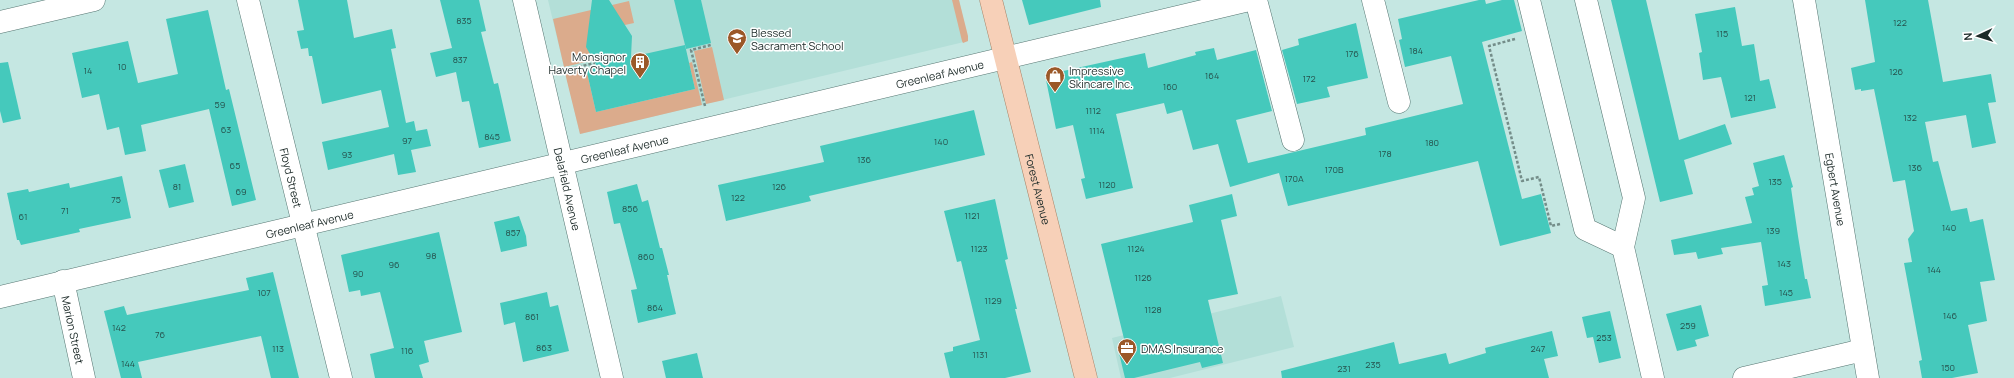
<svg xmlns="http://www.w3.org/2000/svg" width="2014" height="378" font-family="Manrope,sans-serif">
<style>
.built{fill:#b3dfd8}
.green{fill:#dbab8c}
.building{fill:#45c9bc}
.lines{fill:none;stroke-linecap:round;stroke-linejoin:round}
.minor-casing{stroke:#557571;stroke-width:23}
.major-casing{stroke:#a68266;stroke-width:23}
.path{stroke:#748d89;stroke-width:2.5;stroke-dasharray:3 2;stroke-linecap:butt}
.minor{stroke:#fff;stroke-width:22}
.major{stroke:#f7d0b8;stroke-width:22}
.labels{text-anchor:middle;dominant-baseline:central;stroke-width:3;stroke-linejoin:round;paint-order:stroke}
.number-label{font-size:9px;fill:#26524d}
.poi-label{font-size:11px;fill:#1c2a28;stroke:#fff;text-anchor:start}
.street-label{font-size:11px;fill:#1c2a28;stroke:#fff}
</style>
<rect width="100%" height="100%" fill="#c5e7e2"/>
<!-- built -->
<g class="built">
<path d="M548 0H959L968 41 580 134Z"/>
<path d="M1281 296 1294 347 1170 378H1121L1112 338Z"/>
</g>
<!-- green -->
<g class="green">
<path d="M952 0H959L968 36V41L963 43 962 41Z"/>
<path d="M629 1 634 23 588 33 594 60 564 67 553 19Z"/>
<path d="M712 47 724 100 706 104 694 51Z"/>
<path d="M692 62 702 105 580 134 565 73 586 68 596 112 695 89 689 63Z"/>
</g>
<!-- building -->
<g class="building">
<path d="M298 0H347L354 38 392 29 396 48 391 49 406 123 414 121 416 131 427 129 431 146 411 150 416 172 398 175 394 154 328 170 322 142 389 127 381 90 322 104 312 56H309L308 48 301 49 297 31 304 30Z"/>
<path d="M440 0H479L486 31 481 32 494 84 498 83 511 141 479 148 469 101 462 102 456 72 436 77 430 53 452 48Z"/>
<path d="M592 0H609L632 36 631 57 685 45 695 89 596 112 586 68 597 66 586 47Z"/>
<path d="M674 0H701L711 43 686 49Z"/>
<path d="M1022 0H1100L1101 7 1029 25Z"/>
<path d="M1479 0H1485L1486 4 1502 0H1514L1522 31 1482 42 1522 199 1541 194 1551 233 1500 246 1478 161 1288 206 1279 173 1230 187 1218 144 1193 150 1182 110 1167 114 1164 103 1116 114 1133 188 1086 199 1081 179 1085 178 1073 125 1056 129 1045 75 1145 53 1148 68 1196 55 1195 52 1214 48 1217 60 1256 50 1272 111 1236 120 1248 163 1366 135 1365 128 1463 104 1451 56 1405 67 1399 40 1402 39 1398 19Z"/>
<path d="M1611 0H1646L1679 140 1725 124 1732 144 1684 160 1693 194 1660 202Z"/>
<path d="M1865 0H1928L1943 82 1991 74 1996 102 1988 103 1996 143 1972 148 1966 115 1925 122 1933 162 1938 161 1951 211 1967 208 1970 222 1983 219 1995 280 1980 282 1987 321 1968 325 1978 373 1952 378H1922L1919 361 1922 360 1904 263 1912 262 1908 239 1914 231 1905 180 1893 182 1874 89 1861 91V89L1855 90 1851 68 1875 62Z"/>
<path d="M1735 7 1742 46 1754 44 1760 81 1769 79 1776 108 1731 118 1721 77 1703 80 1699 53 1702 52 1695 14Z"/>
<path d="M208 10 226 90 229 89 256 200 232 206 209 109 141 125 146 151 125 155 119 127 107 130 99 94 82 98 72 53 128 41 138 83 178 74 166 19Z"/>
<path d="M1356 23 1368 78 1327 87 1330 97 1297 104 1282 50 1299 45 1298 39Z"/>
<path d="M8 62 21 119 3 123 0 111V63Z"/>
<path d="M974 110 985 155 809 196 811 201 726 221 718 185 824 162 820 146Z"/>
<path d="M1784 155 1793 187 1791 188 1798 236 1805 279H1807L1811 298 1765 306 1762 286 1768 285 1761 242 1721 248 1723 254 1698 259 1696 252 1674 255 1671 240 1752 223 1745 197 1754 195 1752 188 1759 186 1753 163Z"/>
<path d="M185 164 194 202 169 208 159 170Z"/>
<path d="M122 176 131 218 79 229 80 232 21 245 19 240H17L7 193 28 189 29 192 69 183 70 188Z"/>
<path d="M637 184 642 202 648 200 660 248H662L669 275H667L676 314 638 323 631 290 637 289 620 223 614 224 607 192Z"/>
<path d="M1232 194 1237 216 1221 220 1238 294 1208 300 1223 363 1202 368 1200 362 1134 378H1125L1118 349 1126 347 1101 244 1193 222 1189 205Z"/>
<path d="M995 199 1008 259 1005 260 1017 309H1015L1031 372 1005 378H950L944 353 953 351V347L980 340 961 261 957 262 944 211Z"/>
<path d="M519 216 526 236 527 246 501 252 494 222Z"/>
<path d="M439 232 462 332 424 341 429 362 419 365 423 378H375L370 354 394 348 380 292 361 296 360 290 349 292 341 255Z"/>
<path d="M273 272 299 378H271L261 336 138 362 142 378H121L104 311 124 306 127 315 249 290 246 278Z"/>
<path d="M547 292 550 307 558 305 569 351 523 362 515 322 504 325 500 303Z"/>
<path d="M1701 305 1709 336 1695 340 1697 346 1677 351 1666 314Z"/>
<path d="M1610 311 1621 358 1599 363 1593 337 1587 338 1582 317Z"/>
<path d="M1552 331 1558 356 1544 359 1549 378H1282L1281 371 1394 342 1399 364 1446 353 1449 364 1486 353 1485 348Z"/>
<path d="M697 353 703 378H666L662 361Z"/>
</g>
<g class="lines">
<!-- minor casing -->
<g class="minor-casing">
<g id="minor">
<path id="s1" d="M248 0 341 378"/>
<path id="s2" d="M524 0 612 378"/>
<path d="M1256 0 1293 140"/>
<path d="M1373 0 1399 102"/>
<path d="M1529 0 1585 229 1623 247"/>
<path d="M1586 0 1634 198 1623 247 1653 378"/>
<path id="s3" d="M1804 0 1868 378"/>
<path d="M0 22 94 0"/>
<path id="s4" d="M63 281 84 378"/>
<path id="s5" d="M0 297 1249 0"/>
<path d="M1744 378 1863 350"/>
</g>
</g>
<!-- major casing -->
<g class="major-casing">
<g id="major">
<path id="s6" d="M991 0 1086 378"/>
</g>
</g>
<!-- path -->
<g class="path">
<path d="M1515 39 1489 46 1522 181 1539 177 1551 226 1560 224"/>
<path d="M564 70 595 63"/>
<path d="M705 106 691 50 711 45"/>
</g>
<!-- minor -->
<use href="#minor" class="minor"/>
<!-- major -->
<use href="#major" class="major"/>
</g>
<!-- icons -->
<defs>
<g id="school-pin" transform="scale(1)"><path d="M0 17L-7.5 6A9.5 9.5 0 1 1 7.5 6Z" fill="#9b5828" stroke="#fff"/><path d="M0-5L7-2L0 1L-7-2ZM-4 1L0 2.5L4 1V4Q0 6-4 4Z" fill="#fff"/></g>
<g id="building-pin" transform="scale(1)"><path d="M0 17L-7.5 6A9.5 9.5 0 1 1 7.5 6Z" fill="#9b5828" stroke="#fff"/><path d="M-4-6H4V6H1V3H-1V6H-4ZM-2.5-4.3h1.7v1.8h-1.7ZM.8-4.3h1.7v1.8H.8ZM-2.5-1h1.7V.8h-1.7ZM.8-1h1.7V.8H.8Z" fill="#fff"/></g>
<g id="shop-pin" transform="scale(1)"><path d="M0 17L-7.5 6A9.5 9.5 0 1 1 7.5 6Z" fill="#9b5828" stroke="#fff"/><path d="M-5-2.5h2.3a2.7 3.5 0 0 1 5.4 0H5L5.5 6h-11ZM-1.5-2.5h3a1.5 2.3 0 0 0-3 0Z" fill="#fff"/></g>
<g id="office-pin" transform="scale(1)"><path d="M0 17L-7.5 6A9.5 9.5 0 1 1 7.5 6Z" fill="#9b5828" stroke="#fff"/><path d="M-6-3h4V-5.5h4V-3h4V5H-6ZM-1-4.5V-3h2v-1.5ZM-6 0V1H6V0Z" fill="#fff"/></g>
</defs>
<g fill-rule="evenodd">
<use href="#school-pin" x="737" y="38"/>
<use href="#building-pin" x="640" y="62"/>
<use href="#shop-pin" x="1055" y="76"/>
<use href="#office-pin" x="1127" y="348"/>
</g>
<g class="labels">
<!-- number labels -->
<g class="number-label">
<text x="464" y="20">835</text>
<text x="1900" y="22">122</text>
<text x="1722" y="33">115</text>
<text x="1416" y="50">184</text>
<text x="1352" y="53">176</text>
<text x="460" y="59">837</text>
<text x="122" y="66">10</text>
<text x="88" y="70">14</text>
<text x="1896" y="71">126</text>
<text x="1212" y="75">164</text>
<text x="1309" y="78">172</text>
<text x="1170" y="86">160</text>
<text x="1750" y="97">121</text>
<text x="220" y="104">59</text>
<text x="1093" y="110">1112</text>
<text x="1910" y="117">132</text>
<text x="226" y="129">63</text>
<text x="1097" y="130">1114</text>
<text x="492" y="136">845</text>
<text x="407" y="140">97</text>
<text x="941" y="141">140</text>
<text x="1432" y="142">180</text>
<text x="1385" y="153">178</text>
<text x="347" y="154">93</text>
<text x="864" y="159">136</text>
<text x="235" y="165">65</text>
<text x="1915" y="167">136</text>
<text x="1334" y="169">170B</text>
<text x="1294" y="178">170A</text>
<text x="1775" y="181">135</text>
<text x="1107" y="184">1120</text>
<text x="177" y="186">81</text>
<text x="779" y="186">126</text>
<text x="241" y="191">69</text>
<text x="738" y="197">122</text>
<text x="116" y="199">75</text>
<text x="630" y="208">856</text>
<text x="65" y="210">71</text>
<text x="972" y="215">1121</text>
<text x="23" y="216">61</text>
<text x="1949" y="227">140</text>
<text x="1773" y="230">139</text>
<text x="513" y="232">857</text>
<text x="979" y="248">1123</text>
<text x="1136" y="248">1124</text>
<text x="431" y="255">98</text>
<text x="646" y="256">860</text>
<text x="1784" y="263">143</text>
<text x="394" y="264">96</text>
<text x="1934" y="269">144</text>
<text x="358" y="273">90</text>
<text x="1143" y="277">1126</text>
<text x="264" y="292">107</text>
<text x="1786" y="292">145</text>
<text x="993" y="300">1129</text>
<text x="655" y="307">864</text>
<text x="1153" y="309">1128</text>
<text x="1950" y="315">146</text>
<text x="532" y="316">861</text>
<text x="1688" y="325">259</text>
<text x="119" y="327">142</text>
<text x="160" y="334">76</text>
<text x="1604" y="337">253</text>
<text x="544" y="347">863</text>
<text x="278" y="348">113</text>
<text x="1538" y="348">247</text>
<text x="407" y="350">116</text>
<text x="980" y="354">1131</text>
<text x="128" y="363">144</text>
<text x="1373" y="364">235</text>
<text x="1948" y="367">150</text>
<text x="1344" y="368">231</text>
</g>
<!-- poi labels -->
<g class="poi-label">
<text x="751" y="32">Blessed<tspan x="751" dy="13">Sacrament School</tspan></text>
<text x="626" y="56" text-anchor="end">Monsignor<tspan x="626" dy="13">Haverty Chapel</tspan></text>
<text x="1069" y="70">Impressive<tspan x="1069" dy="13">Skincare Inc.</tspan></text>
<text x="1141" y="348">DMAS Insurance</text>
</g>
<!-- street labels -->
<g class="street-label">
<text stroke="none"><textPath href="#s5" startOffset="966">Greenleaf Avenue</textPath></text>
<text stroke="none"><textPath href="#s5" startOffset="642">Greenleaf Avenue</textPath></text>
<text stroke="none"><textPath href="#s1" startOffset="183">Floyd Street</textPath></text>
<text stroke="none"><textPath href="#s2" startOffset="194">Delafield Avenue</textPath></text>
<text stroke="none"><textPath href="#s6" startOffset="195">Forest Avenue</textPath></text>
<text stroke="none"><textPath href="#s3" startOffset="192">Egbert Avenue</textPath></text>
<text stroke="none"><textPath href="#s5" startOffset="318">Greenleaf Avenue</textPath></text>
<text stroke="none"><textPath href="#s4" startOffset="50">Marion Street</textPath></text>
</g>
</g>
<!-- north arrow -->
<g transform="translate(1978 36) rotate(266)" stroke="#ffffff" stroke-width="3" paint-order="stroke">
<path d="M0-3L7 15L0 10L-7 15Z" fill="#1c2a28"/>
<text y="-6" font-size="11" font-weight="bold" text-anchor="middle" fill="#1c2a28">N</text>
</g>
</svg>
